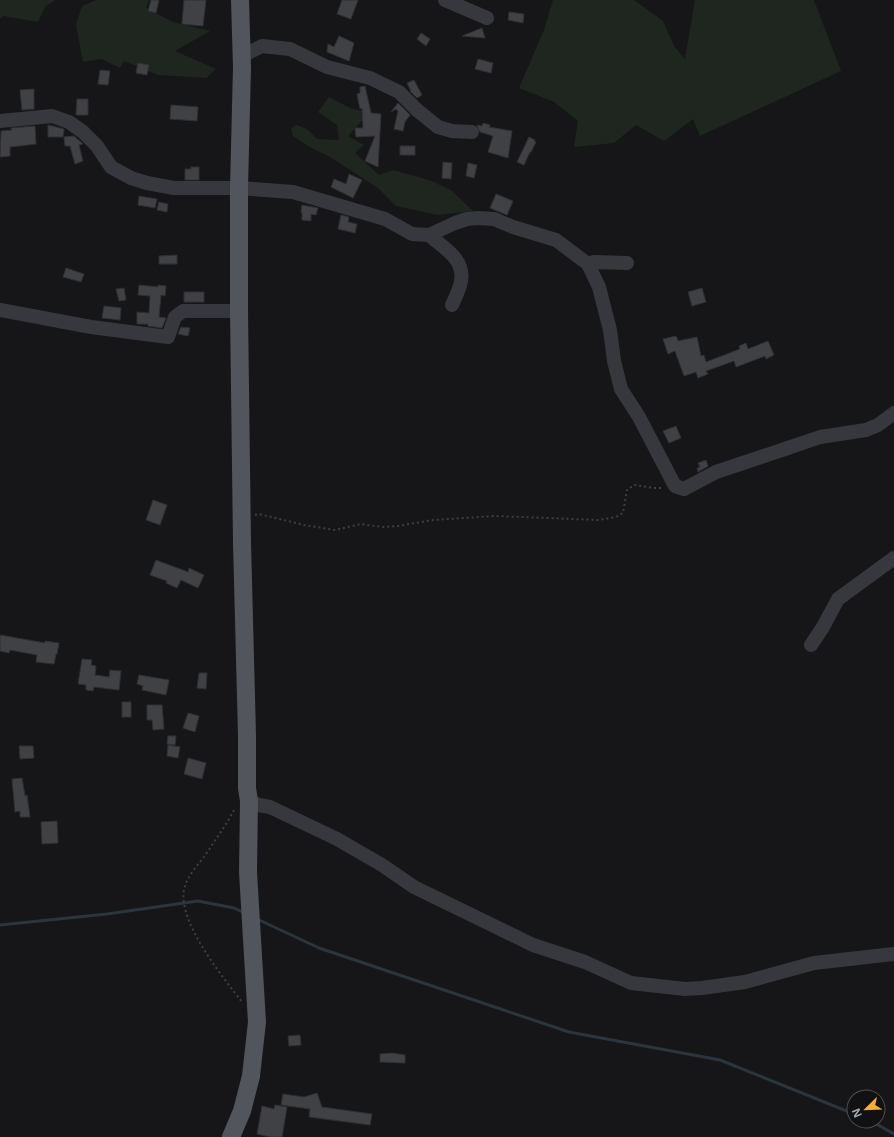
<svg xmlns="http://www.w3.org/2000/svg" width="894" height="1137" font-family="'Noto Sans',sans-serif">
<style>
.green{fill:#1e261f}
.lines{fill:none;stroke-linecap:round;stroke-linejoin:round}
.stream{stroke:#2c353c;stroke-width:3}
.building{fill:#404145;stroke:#303034}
.path{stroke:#3d3f44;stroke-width:2;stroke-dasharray:2 3;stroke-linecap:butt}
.minor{stroke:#37383d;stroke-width:14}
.major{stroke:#53555c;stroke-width:18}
</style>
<rect width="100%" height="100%" fill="#161618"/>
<!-- green -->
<g class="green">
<path d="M0 0H55L45 7 38 22 3 16 0 19Z"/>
<path d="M96 0H149L146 8 173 22 210 31 175 51 216 69 206 78 158 75 124 61 120 68 102 59 83 62 76 25 82 6Z"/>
<path d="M553 0H634L663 21 674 46 685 59 695 0H814L841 71 700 136 693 119 664 141 636 125 614 143 574 147 578 121 554 102 519 88 544 30Z"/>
<path d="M329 97 350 108 369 113 348 136 364 145 355 153 379 175 393 170 429 180 451 190 473 211 438 215 396 206 378 188 330 157 308 146 293 136 291 129 296 125 307 129 317 139 339 140 337 125 318 112Z"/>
</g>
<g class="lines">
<!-- stream -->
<g class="stream">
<path d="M257 919 319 948 569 1032 720 1060 854 1114"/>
<path d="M0 925 107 914 198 901 234 908 245 913"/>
<path d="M871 1121 894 1134"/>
</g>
</g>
<!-- building -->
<g class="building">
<path d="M151 0H159L156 13 148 11Z"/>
<path d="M184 0H206L203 26 182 24Z"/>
<path d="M342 0H358L351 19 337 14Z"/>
<path d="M509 12 524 14 523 23 508 20Z"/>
<path d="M482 28 485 38 462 36Z"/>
<path d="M421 33 430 39 426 46 417 39Z"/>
<path d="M339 36 354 43 349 61 327 52 328 44 334 47Z"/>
<path d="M478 59 493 63 491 73 475 69Z"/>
<path d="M138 63 149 65 147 75 136 73Z"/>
<path d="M100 70 110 71 108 85 98 84Z"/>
<path d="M414 80 422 95 417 98 410 91H411L407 83Z"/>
<path d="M365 86 371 113 381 114 378 167 365 161 375 136 356 137 355 128H363L362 108 360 109 357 94 360 93V87Z"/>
<path d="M34 89V109L22 110 20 90Z"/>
<path d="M77 99H88V115H76Z"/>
<path d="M398 103 410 115 405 122 403 131 394 129 398 111 396 109 391 112Z"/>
<path d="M171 105 198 107 197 121 170 119Z"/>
<path d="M483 123 490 125 489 127 512 131 508 158 488 152 493 136 480 132 477 125 482 126Z"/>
<path d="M48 125 64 129 63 137H48Z"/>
<path d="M35 126 36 144 10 147V156L0 157 1 131 12 130 11 128Z"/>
<path d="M74 136 83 144 79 145 83 161 75 164 70 146H65L64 137Z"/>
<path d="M529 137 535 140 534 141 536 142 531 152H530L524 165 517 162Z"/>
<rect x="400" y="146" width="15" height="9"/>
<path d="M443 162 452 163 451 179 442 178Z"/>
<path d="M468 163 477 165 474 178 466 176Z"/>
<path d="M191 167H199V180H185V169H191Z"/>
<path d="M349 174 362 180 353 198 331 187 334 179 346 184Z"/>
<path d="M496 194 513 201 507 215 490 208Z"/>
<path d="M139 196 157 199 155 208 138 205Z"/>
<path d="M159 202 168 204 167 212 157 210Z"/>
<path d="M302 205 318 208 316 215 311 214V221L302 220V213L301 212Z"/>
<path d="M341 215 349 217 348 222 357 224 355 233 338 229Z"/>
<path d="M177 255V264H159V256Z"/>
<path d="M66 268 84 274 81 282 63 277Z"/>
<path d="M139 285 158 287V285L166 286 165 296 161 295 159 317 166 318 162 328 148 326V324H137V312L149 313 150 296 138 295Z"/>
<path d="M124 288 126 300 119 301 116 289Z"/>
<path d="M702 288 706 302 692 306 688 292Z"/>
<rect x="184" y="292" width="20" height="10"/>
<path d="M104 306 121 308 120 320 102 318Z"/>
<path d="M181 327 190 328 188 336 178 334Z"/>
<path d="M676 336 678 341 697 337 701 356 704 355 706 362 740 349 739 346 746 343 748 349 768 341 774 355 766 359 765 356 736 367 734 361 706 371 708 374 698 378 696 372 684 376 675 351 668 354 663 339Z"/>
<path d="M676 426 681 438 669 443 663 431Z"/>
<path d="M706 460 708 466 698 472 697 468 700 467 698 463Z"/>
<path d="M153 500 167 505 160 525 146 520Z"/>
<path d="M156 560 188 572 189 568 204 575 198 588 181 580 177 588 166 583 167 581 150 575Z"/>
<path d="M0 635 45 643V641L59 643 57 654H56L54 664 36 662 37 655 10 650 9 653 0 651Z"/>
<path d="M82 659 92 660 91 665 96 666 95 675 109 677 110 670 121 671 119 690 94 687 93 691 86 690V685L78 684Z"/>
<path d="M199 673H207L206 689 197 688Z"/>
<path d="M139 675 169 680 166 695 142 690 143 686 137 684Z"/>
<rect x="122" y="702" width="9" height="15"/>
<path d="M147 705H162L164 729 153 730 152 720H147Z"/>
<path d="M188 713 199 716 195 732 183 728Z"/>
<path d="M168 736H176L175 745 167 744Z"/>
<path d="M168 745 180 747 178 758 167 756Z"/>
<path d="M19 746H33L34 758 20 759Z"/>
<path d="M188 758 206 763 202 779 184 774Z"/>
<path d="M22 778 25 796 27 795 30 817H20V811L15 812 12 779Z"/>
<path d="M57 821 58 843 42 844 41 822Z"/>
<path d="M300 1035 301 1045 289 1046 288 1036Z"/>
<path d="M392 1053 405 1055V1063L380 1062V1054Z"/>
<path d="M317 1093 322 1107 372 1114 370 1125 309 1117 310 1109 281 1105 283 1094 304 1097Z"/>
<path d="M275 1105 287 1107 282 1137H270L257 1134 262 1106 274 1109Z"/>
</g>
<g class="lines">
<!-- path -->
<g class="path">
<path d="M255 515 259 514 304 525 335 530 361 524 382 527 398 526 433 520 495 516 599 520 616 517 623 513 627 490 634 485 654 488H662"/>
<path d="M234 810C226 825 216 839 206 854 199 864 186 877 184 890 178 923 223 977 242 1002"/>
</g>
<!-- minor -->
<g class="minor">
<path d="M445 0 487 18"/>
<path d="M242 56 262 46 290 49 327 67 370 78 399 92 417 110 438 127 452 131 472 132"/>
<path d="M0 121 52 116 69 122 83 132 97 146 111 167 131 178 147 183 174 188H239L293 192 385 219 412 234 429 235 455 223 467 219 478 218 494 219 513 227 556 240 588 264 599 287 610 330 614 361 621 389 639 417 675 486 684 489 716 472 782 450 820 437 866 430 878 425 894 413"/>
<path d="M429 235C444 248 465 259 461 281 460 289 455 298 452 305"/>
<path d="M588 264 594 262 627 263"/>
<path d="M0 310 91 327 168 337 175 317 183 311H239"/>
<path d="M811 645 823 627 838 599 894 558"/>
<path d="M249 801 259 805 270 807 337 839 382 865 414 887 533 945 585 962 631 983 685 989 702 988 745 982 814 963 894 954"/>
</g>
<!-- major -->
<path class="major" d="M231 1137 242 1111 251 1076 257 1022 248 872 249 801 247 788V735L242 543 239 311V188L242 67 240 0"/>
</g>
<!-- north arrow -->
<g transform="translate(866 1109) rotate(247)"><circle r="19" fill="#111113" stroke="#4d4f55"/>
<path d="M0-3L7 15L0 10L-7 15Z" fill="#f2b134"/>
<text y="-6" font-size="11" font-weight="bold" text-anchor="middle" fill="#a8adb8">N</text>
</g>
</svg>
